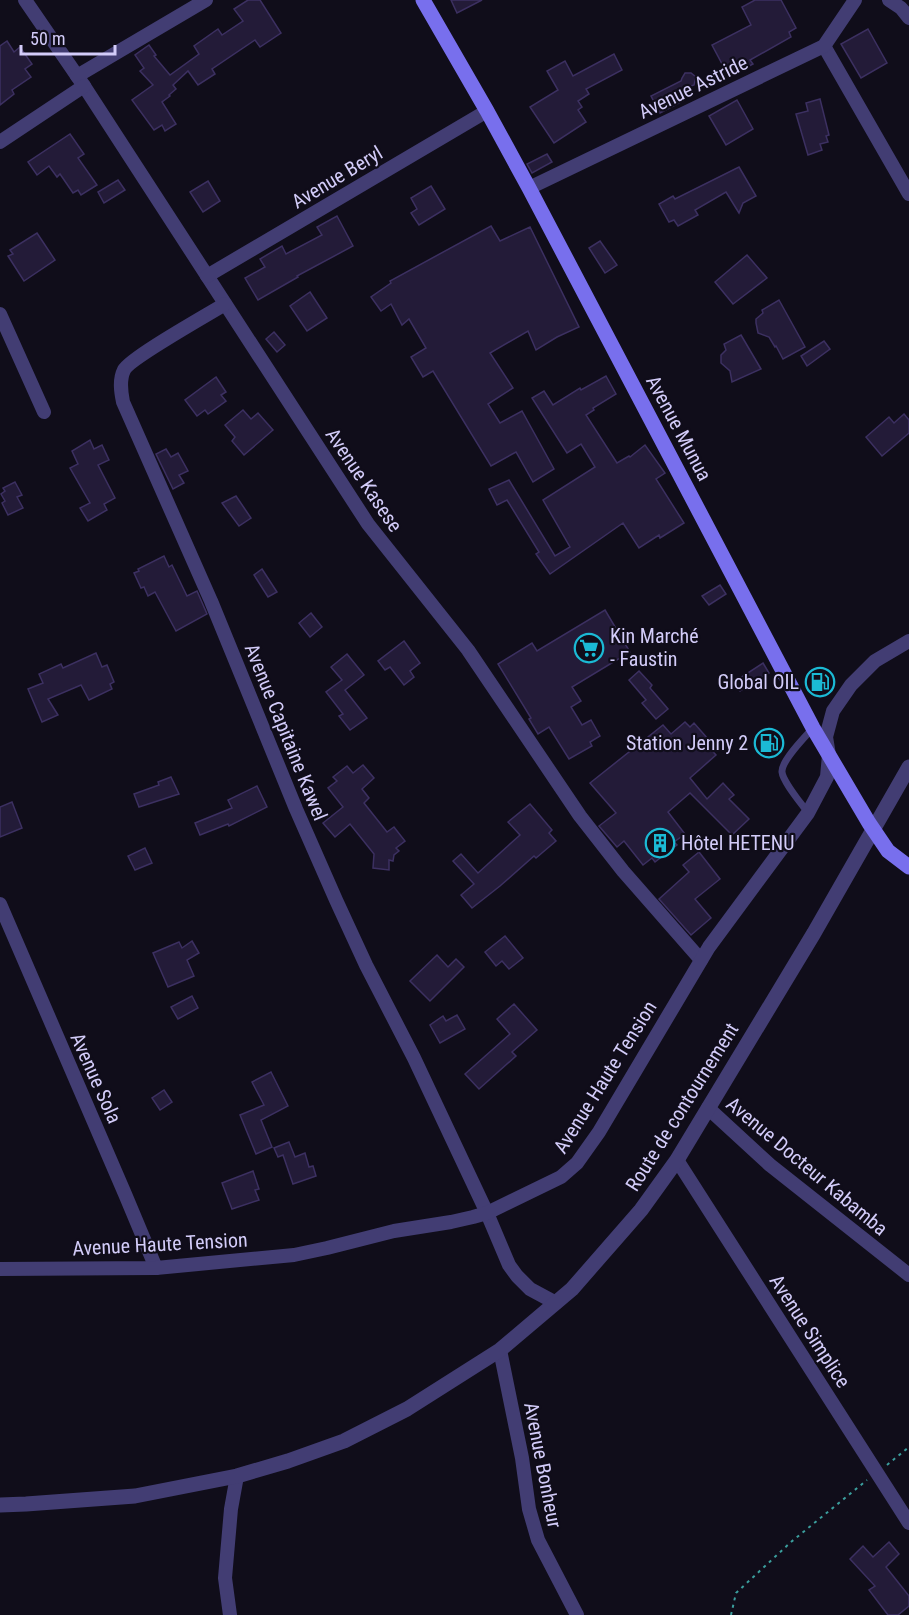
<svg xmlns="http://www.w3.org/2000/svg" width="909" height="1615" font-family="'Roboto Condensed',sans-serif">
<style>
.building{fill:#231b38;stroke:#3c3061;stroke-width:1.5}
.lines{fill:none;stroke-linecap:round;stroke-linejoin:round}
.path{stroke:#3b9e9d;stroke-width:2;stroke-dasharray:3 4.5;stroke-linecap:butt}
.service{stroke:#423d73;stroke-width:7}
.minor{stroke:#423d73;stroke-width:14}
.tertiary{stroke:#423d73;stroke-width:15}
.secondary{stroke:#786fed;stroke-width:15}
.labels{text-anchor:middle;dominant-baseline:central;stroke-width:4.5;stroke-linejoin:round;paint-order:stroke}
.street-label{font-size:20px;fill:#d3ccf9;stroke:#100d1a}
.poi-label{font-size:20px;fill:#d3ccf9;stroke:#100d1a;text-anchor:start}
</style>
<rect width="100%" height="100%" fill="#100d1a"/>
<!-- building -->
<g class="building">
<path d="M248 0H260L281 33 260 47 255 40 212 69 215 74 198 85 188 71 173 85 176 89 169 95 170 96 162 102 176 124 165 131 162 125 154 130 132 100 153 85 140 71 144 68 135 55 149 45 156 55 154 56 170 75 199 54 194 46 218 29 222 35 243 21 234 9Z"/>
<path d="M451 0H482L457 13Z"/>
<path d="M755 0H781L796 28 789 32 791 37 750 60 753 64 729 77 712 45 751 25 742 7Z"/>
<path d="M868 29 887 63 861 78 841 44Z"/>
<path d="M7 41 14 52 20 47 32 64 25 69 31 77 12 90 14 94 0 105V46Z"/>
<path d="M614 54 622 70 586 89 589 94 578 101 582 107 578 110 586 122 554 143 530 107 558 90 547 71 565 61 573 76Z"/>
<path d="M685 73H691L696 77 694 85 677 91 683 101 660 113 651 96 681 81 682 78Z"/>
<path d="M820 99 829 135 826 136 828 142 820 144 822 150 808 155 796 114 808 111 806 103Z"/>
<path d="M737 100 753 129 726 145 709 116Z"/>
<path d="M70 134 84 154 78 158 97 185 81 195 78 190 73 193 60 174 57 177 49 166 37 175 28 162Z"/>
<path d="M547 154 552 162 532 173 527 164Z"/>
<path d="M739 167 756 196 743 203 739 213 726 192 695 210 698 215 678 226 674 220 669 222 659 204 673 196 675 199Z"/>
<path d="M118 180 125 190 104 203 98 192Z"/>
<path d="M208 181 220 201 203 212 190 192Z"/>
<path d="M431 186 445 209 419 225 411 213 417 209 411 198Z"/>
<path d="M337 216 353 246 297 276 298 277 258 300 245 278 265 267 260 259 282 246 286 254 322 235 317 227Z"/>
<path d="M491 226 500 241 530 227 579 327 557 337 536 350 528 331 490 353 513 388 488 404 500 423 522 411 554 469 533 482 516 452 491 466 433 371 423 377 411 357 426 348 409 319 402 325 391 304 381 311 371 297 391 283 390 281Z"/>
<path d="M37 233 55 260 24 281 8 256 13 254 10 250Z"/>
<path d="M600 241 617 265 605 273 589 248Z"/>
<path d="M747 255 767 278 733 304 715 282Z"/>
<path d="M310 292 327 318 307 331 290 306Z"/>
<path d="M779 300 805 347 783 359 776 346 775 347 769 337 758 333 756 323V319L763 313 762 310Z"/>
<path d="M274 332 285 345 277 352 266 339Z"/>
<path d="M741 335 761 369 732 382 730 371 721 363V355L726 350 724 344Z"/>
<path d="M824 341 830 349 807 366 801 356Z"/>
<path d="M606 376 616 394 593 408 594 410 586 415 617 463 629 456 630 457 645 445 665 473 656 479 684 523 660 538 659 535 639 548 623 523 550 574 536 554 539 552 507 500 497 505 489 489 509 480 555 556 570 547 543 500 595 467 581 444 567 453 532 398 544 391 553 405 580 388 581 390Z"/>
<path d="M216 377 226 392 221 395 226 401 208 414 205 410 197 416 185 400Z"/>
<path d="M243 410 251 419 258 413 273 430 244 455 232 441 235 437 225 425Z"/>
<path d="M904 414 909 420V433L882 456 866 437 889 417 894 423Z"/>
<path d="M90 440 94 449 102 445 109 460 98 465 115 498 104 504 107 510 88 521 80 508 90 503 70 468 78 464 72 451Z"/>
<path d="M166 449 171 457 178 453 188 471 179 475 184 483 173 489 156 454Z"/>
<path d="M15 482 22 495 17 497 23 508 8 515 2 503 5 501 1 494 5 491 3 488Z"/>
<path d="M236 496 251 518 239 526 222 503Z"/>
<path d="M164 556 169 567 172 565 187 596 197 591 207 614 176 631 155 592 148 596 144 587 141 588 134 573 139 571 138 569Z"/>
<path d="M262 569 277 592 268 597 254 575Z"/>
<path d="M720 585 726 594 709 605 702 596Z"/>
<path d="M605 610 630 652 572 687 581 701 571 707 582 725 591 720 600 736 590 742 592 746 569 759 549 727 538 734 529 719 531 718 498 664 532 643 537 651Z"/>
<path d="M311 613 322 627 310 637 299 623Z"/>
<path d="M404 641 420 663 410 671 414 677 404 685 390 667 385 670 378 661Z"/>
<path d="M96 653 102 667 107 665 114 682 110 684 112 689 89 700 81 685 48 699 58 715 42 722 28 689 43 683 39 674 61 664 63 668Z"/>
<path d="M347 654 364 675 345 690 367 718 350 730 339 716 343 714 326 692 342 680 331 667Z"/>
<path d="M763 663 769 673 740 691 734 682Z"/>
<path d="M639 671 652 685 650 688 668 709 656 719 642 703 646 700 629 680Z"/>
<path d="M685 722 690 727 694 723 708 739 704 742 716 755 690 778 707 799 723 783 734 795 729 799 749 819 732 835 690 793 668 812 685 834 674 842 677 845 655 862 652 858 643 865 624 841 617 847 599 826 616 813 590 783 663 725 671 734Z"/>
<path d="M363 765 374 778 362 789 369 798 364 803 387 832 394 827 405 841 396 848 399 851 394 855 393 861 389 860V870L373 868 374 854 350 824 335 837 323 823 343 807 328 788 337 781 333 777 347 766 353 773Z"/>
<path d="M171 777 179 794 139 807 134 794 159 785 158 782Z"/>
<path d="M257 786 267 807 229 826 228 824 200 835 195 823 232 808 228 800Z"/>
<path d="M12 802 22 828 0 837V807Z"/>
<path d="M530 804 552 830 549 833 556 841 536 858 534 856 500 886 472 908 461 895 474 884 453 861 461 854 478 873 520 835 508 822Z"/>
<path d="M145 848 152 863 135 870 128 856Z"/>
<path d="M699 852 720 879 695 899 711 918 691 935 659 899 689 872 683 865Z"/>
<path d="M505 936 523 958 509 969 502 961 496 966 485 952Z"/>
<path d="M192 941 199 953 187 960 194 976 168 987 153 953 179 942 182 948Z"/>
<path d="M437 955 448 967 456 959 464 967 430 1001 410 981Z"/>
<path d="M192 996 198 1008 178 1019 171 1007Z"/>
<path d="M514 1004 537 1030 512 1052 516 1056 479 1089 465 1074 510 1034 497 1019Z"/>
<path d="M457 1015 465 1029 440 1043 430 1025 443 1016 446 1021Z"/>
<path d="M271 1072 288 1106 261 1120 272 1147 256 1154 240 1115 264 1105 252 1082Z"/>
<path d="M164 1090 172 1102 160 1110 152 1098Z"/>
<path d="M289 1142 295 1157 305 1153 309 1167 313 1166 316 1176 293 1184 283 1155 278 1157 274 1148Z"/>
<path d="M253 1171 259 1189 255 1190 259 1200 232 1209 222 1183Z"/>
<path d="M889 1542 899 1554 886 1567 909 1596V1606L898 1615H888L869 1590 875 1586 850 1559 863 1546 873 1557Z"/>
</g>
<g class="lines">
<!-- path -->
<g class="path">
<path d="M887 1465 909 1447"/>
<path d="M731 1615 736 1593 791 1542 867 1480"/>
</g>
<!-- service -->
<path class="service" d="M808 813C801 803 783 782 782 772 781 761 805 737 813 728"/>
<!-- minor -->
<g class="minor">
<path d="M25 0 84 86 368 524 468 650 580 816 623 871 701 960"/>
<path d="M889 0 901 8 909 18"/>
<path d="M824 46 909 194"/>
<path d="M77 76 206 0"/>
<path d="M0 142 84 86"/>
<path d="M529 188 824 46 855 0"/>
<path d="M207 276 487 111"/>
<path d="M225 304C209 314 130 358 124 370 119 380 121 392 123 402L211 601 296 809 336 900 366 965 414 1058 487 1213 509 1265 517 1276 530 1289 556 1303"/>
<path d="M0 314 44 412"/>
<path d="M0 904 125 1194 156 1268"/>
<path d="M708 1108 770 1165 909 1275"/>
<path d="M677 1160 909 1523"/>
<path d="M0 1269 156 1268 294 1255 327 1248 394 1231 451 1222 473 1217 487 1213 561 1177 577 1163 599 1132 709 947 808 813 827 777 829 755 826 737 833 711 851 685 875 661 909 641"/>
<path d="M500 1350 522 1458 529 1509 538 1540 577 1615"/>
<path d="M230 1615 225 1578 231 1509 237 1476"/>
</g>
<!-- tertiary -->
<path class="tertiary" d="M0 1505 26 1504 135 1496 237 1476 288 1461 344 1441 407 1409 500 1350 572 1289 641 1210 677 1160 814 933 909 767"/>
<!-- secondary -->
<path class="secondary" d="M423 0 487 111 529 188 813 728 869 823 888 851 909 867"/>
</g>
<!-- icons -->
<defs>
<g id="supermarket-ring" transform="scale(1.5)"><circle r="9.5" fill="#100d1a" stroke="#1bbad5" stroke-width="1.5"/><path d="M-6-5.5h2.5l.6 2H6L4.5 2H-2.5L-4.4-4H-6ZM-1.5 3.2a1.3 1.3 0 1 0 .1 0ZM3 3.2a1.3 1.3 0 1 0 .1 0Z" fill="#1bbad5"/></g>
<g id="fuel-ring" transform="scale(1.5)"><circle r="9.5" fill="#100d1a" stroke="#1bbad5" stroke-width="1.5"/><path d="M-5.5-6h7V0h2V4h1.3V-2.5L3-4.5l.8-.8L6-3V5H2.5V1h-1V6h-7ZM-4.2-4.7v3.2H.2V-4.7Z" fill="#1bbad5"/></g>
<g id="building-ring" transform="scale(1.5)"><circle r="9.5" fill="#100d1a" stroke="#1bbad5" stroke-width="1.5"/><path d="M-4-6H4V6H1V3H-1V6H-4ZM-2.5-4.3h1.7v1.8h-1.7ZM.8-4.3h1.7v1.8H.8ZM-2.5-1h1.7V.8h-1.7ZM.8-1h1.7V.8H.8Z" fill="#1bbad5"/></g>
</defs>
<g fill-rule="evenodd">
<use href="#supermarket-ring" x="589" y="648"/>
<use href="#fuel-ring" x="820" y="682"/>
<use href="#fuel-ring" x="769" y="743"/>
<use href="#building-ring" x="660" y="843"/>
</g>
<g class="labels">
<!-- street labels -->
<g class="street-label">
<text transform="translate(693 87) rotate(-26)">Avenue Astride</text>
<text transform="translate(337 177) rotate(-31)">Avenue Beryl</text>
<text transform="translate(679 428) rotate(62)">Avenue Munua</text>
<text transform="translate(364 480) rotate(56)">Avenue Kasese</text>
<text transform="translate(286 732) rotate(68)">Avenue Capitaine Kawel</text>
<text transform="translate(605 1077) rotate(-58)">Avenue Haute Tension</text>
<text transform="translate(96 1078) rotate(66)">Avenue Sola</text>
<text transform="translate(682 1107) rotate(-58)">Route de contournement</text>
<text transform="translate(807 1166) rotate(40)">Avenue Docteur Kabamba</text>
<text transform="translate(160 1244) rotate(-3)">Avenue Haute Tension</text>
<text transform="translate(810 1331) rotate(57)">Avenue Simplice</text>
<text transform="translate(543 1465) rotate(79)">Avenue Bonheur</text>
</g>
<!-- poi labels -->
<g class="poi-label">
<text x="610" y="636">Kin Marché<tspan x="610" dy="23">- Faustin</tspan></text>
<text x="799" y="682" text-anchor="end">Global OIL</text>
<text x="748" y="743" text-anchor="end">Station Jenny 2</text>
<text x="681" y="843">Hôtel HETENU</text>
</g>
</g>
<!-- scale -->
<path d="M21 45v9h94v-9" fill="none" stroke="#d3ccf9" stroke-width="3"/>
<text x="30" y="45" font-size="18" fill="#d3ccf9" stroke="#100d1a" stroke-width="4.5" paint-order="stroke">50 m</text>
</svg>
